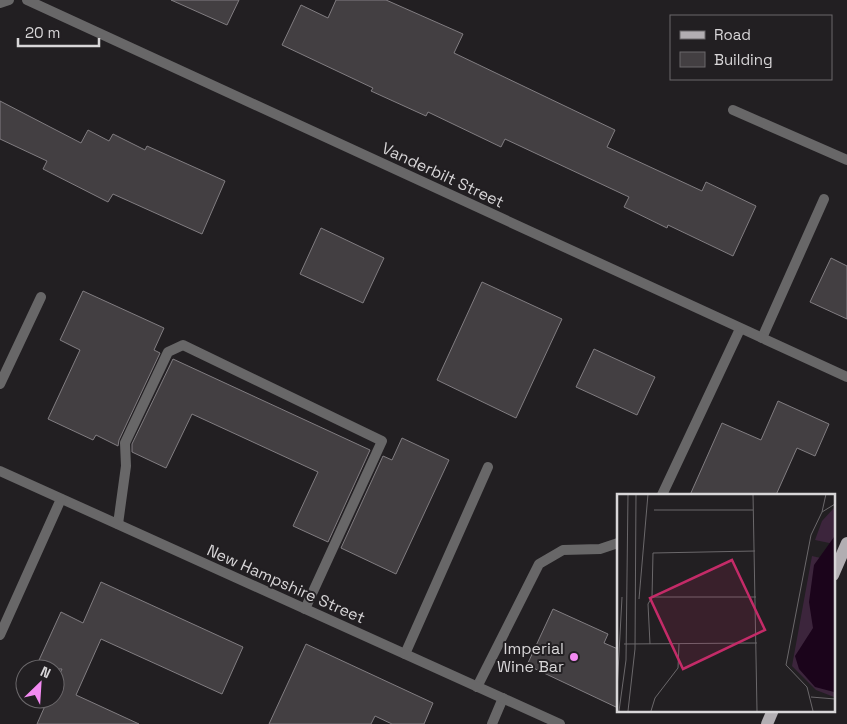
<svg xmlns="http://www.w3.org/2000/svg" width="847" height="724" font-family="'Space Grotesk',sans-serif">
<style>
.building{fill:#433f42;stroke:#817d81}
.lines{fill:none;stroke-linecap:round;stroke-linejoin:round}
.service{stroke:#686768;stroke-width:10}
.minor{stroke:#686768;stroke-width:10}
.primary{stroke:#b2aeb2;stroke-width:12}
.poi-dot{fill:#f38af2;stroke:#221f22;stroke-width:2}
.labels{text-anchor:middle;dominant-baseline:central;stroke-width:4;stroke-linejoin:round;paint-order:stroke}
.street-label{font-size:16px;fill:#d8d6d8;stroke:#221f22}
.poi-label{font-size:16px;fill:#d8d6d8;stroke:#221f22;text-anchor:end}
.inset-road{fill:none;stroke:#6b686b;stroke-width:1}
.view{fill:#c42b68;fill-opacity:0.15;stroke:#c42b68;stroke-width:2.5}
.inset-edge{fill:none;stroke:#d8d6d8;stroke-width:2.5}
</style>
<rect width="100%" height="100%" fill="#221f22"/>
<!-- building -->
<g class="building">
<path d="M171 0H239L227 25Z"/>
<path d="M336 0H386L463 34 454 53 615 130 607 147 702 191 706 182 756 206 733 256 668 225 667 228 624 207 629 197 505 139 501 147 428 112 426 116 371 91 373 88 282 45 301 5 328 18Z"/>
<path d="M0 101 81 143 88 130 109 141 113 134 145 150 147 146 225 181 202 234 113 194 108 202 43 169 47 161 0 139Z"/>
<path d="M321 228 384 258 363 303 300 274Z"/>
<path d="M831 258 847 266V319L810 302Z"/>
<path d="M482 282 562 319 516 418 437 380Z"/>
<path d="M83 291 164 328 154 350 160 353 119 440 118 446 96 435 93 440 48 419 80 350 60 340Z"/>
<path d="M594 349 655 377 637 415 576 387Z"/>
<path d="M173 359 370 450 328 542 293 526 318 472 192 414 166 468 132 452V444Z"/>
<path d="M778 401 829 424 815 456 797 448 776 495H690L722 423 761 440Z"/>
<path d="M402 438 449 460 396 574 341 548 383 456 392 460Z"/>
<path d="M101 582 243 647 222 694 101 639 76 695 139 724H37L48 699H55V684L62 669H35L61 612 83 623Z"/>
<path d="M553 609 608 634 604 643 618 649V708L527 665Z"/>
<path d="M306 644 433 703 424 724H392L375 716 371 724H269Z"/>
</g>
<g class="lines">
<!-- service -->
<g class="service">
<path d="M733 110 847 160"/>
<path d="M762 338 824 199"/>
<path d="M0 384 41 297"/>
<path d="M662 495 740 329"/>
<path d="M118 524 126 466 125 443 168 352 183 345 382 441 305 609"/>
<path d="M405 654 488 467"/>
<path d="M477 687 539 564 563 550 600 549 618 543"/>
<path d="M492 724 503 698"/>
</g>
<!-- minor -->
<g class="minor">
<path d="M27 0 847 377"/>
<path d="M0 3 9 0"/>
<path d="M0 471 560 724"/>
<path d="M0 635 61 499"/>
</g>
<!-- primary -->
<g class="primary">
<path d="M833 575 847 543"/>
<path d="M767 724 773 710"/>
</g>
</g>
<!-- markers -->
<circle class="poi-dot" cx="574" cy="657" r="5"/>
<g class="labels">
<!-- street labels -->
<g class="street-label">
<text transform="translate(443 175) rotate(25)">Vanderbilt Street</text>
<text transform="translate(286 584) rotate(24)">New Hampshire Street</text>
</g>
<!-- poi labels -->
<g class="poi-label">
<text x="564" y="648">Imperial<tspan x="564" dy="18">Wine Bar</tspan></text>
</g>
</g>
<!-- overview -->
<g transform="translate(617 494)">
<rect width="218" height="218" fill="#221f22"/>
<path d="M217 14V50L198 46 205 27ZM195 62 208 65 217 203 199 196 175 172Z" fill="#3c253c"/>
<path d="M217 43V198L198 193 182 175 178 162 196 134 192 108 197 71Z" fill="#1b041b"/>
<path class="inset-road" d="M136 0 140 217M37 16H136M205 18 218 10M35 103H139M22 105 31 0M7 150 140 149M33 150 31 110 35 103 36 59 138 57M0 197 5 103M194 203 218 205M2 217 9 166 11 0M11 217 18 155 19 0M34 217 38 204 61 174 62 150M196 217 190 193 169 171 194 41 205 18 209 0"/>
<path class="view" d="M115 66 148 136 66 175 33 104Z"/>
<rect width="218" height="218" class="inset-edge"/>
</g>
<!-- legend -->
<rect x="670" y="15" width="162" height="65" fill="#221f22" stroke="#6b686b"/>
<rect x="680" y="31" width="25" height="8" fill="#b2aeb2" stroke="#6b686b"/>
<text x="714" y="40" font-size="15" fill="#d8d6d8">Road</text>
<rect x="680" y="52" width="25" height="15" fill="#433f42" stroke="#6b686b"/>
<text x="714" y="65" font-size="15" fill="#d8d6d8">Building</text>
<!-- north arrow -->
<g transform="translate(40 684) rotate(25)"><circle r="24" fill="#221f22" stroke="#6b686b"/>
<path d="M0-4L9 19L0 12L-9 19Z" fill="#f38af2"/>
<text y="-8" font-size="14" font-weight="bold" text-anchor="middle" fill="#d8d6d8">N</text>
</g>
<!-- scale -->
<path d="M18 38v8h81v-8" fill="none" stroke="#d8d6d8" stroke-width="2.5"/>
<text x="25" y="38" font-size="15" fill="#d8d6d8" stroke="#221f22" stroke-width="4" paint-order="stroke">20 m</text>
</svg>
